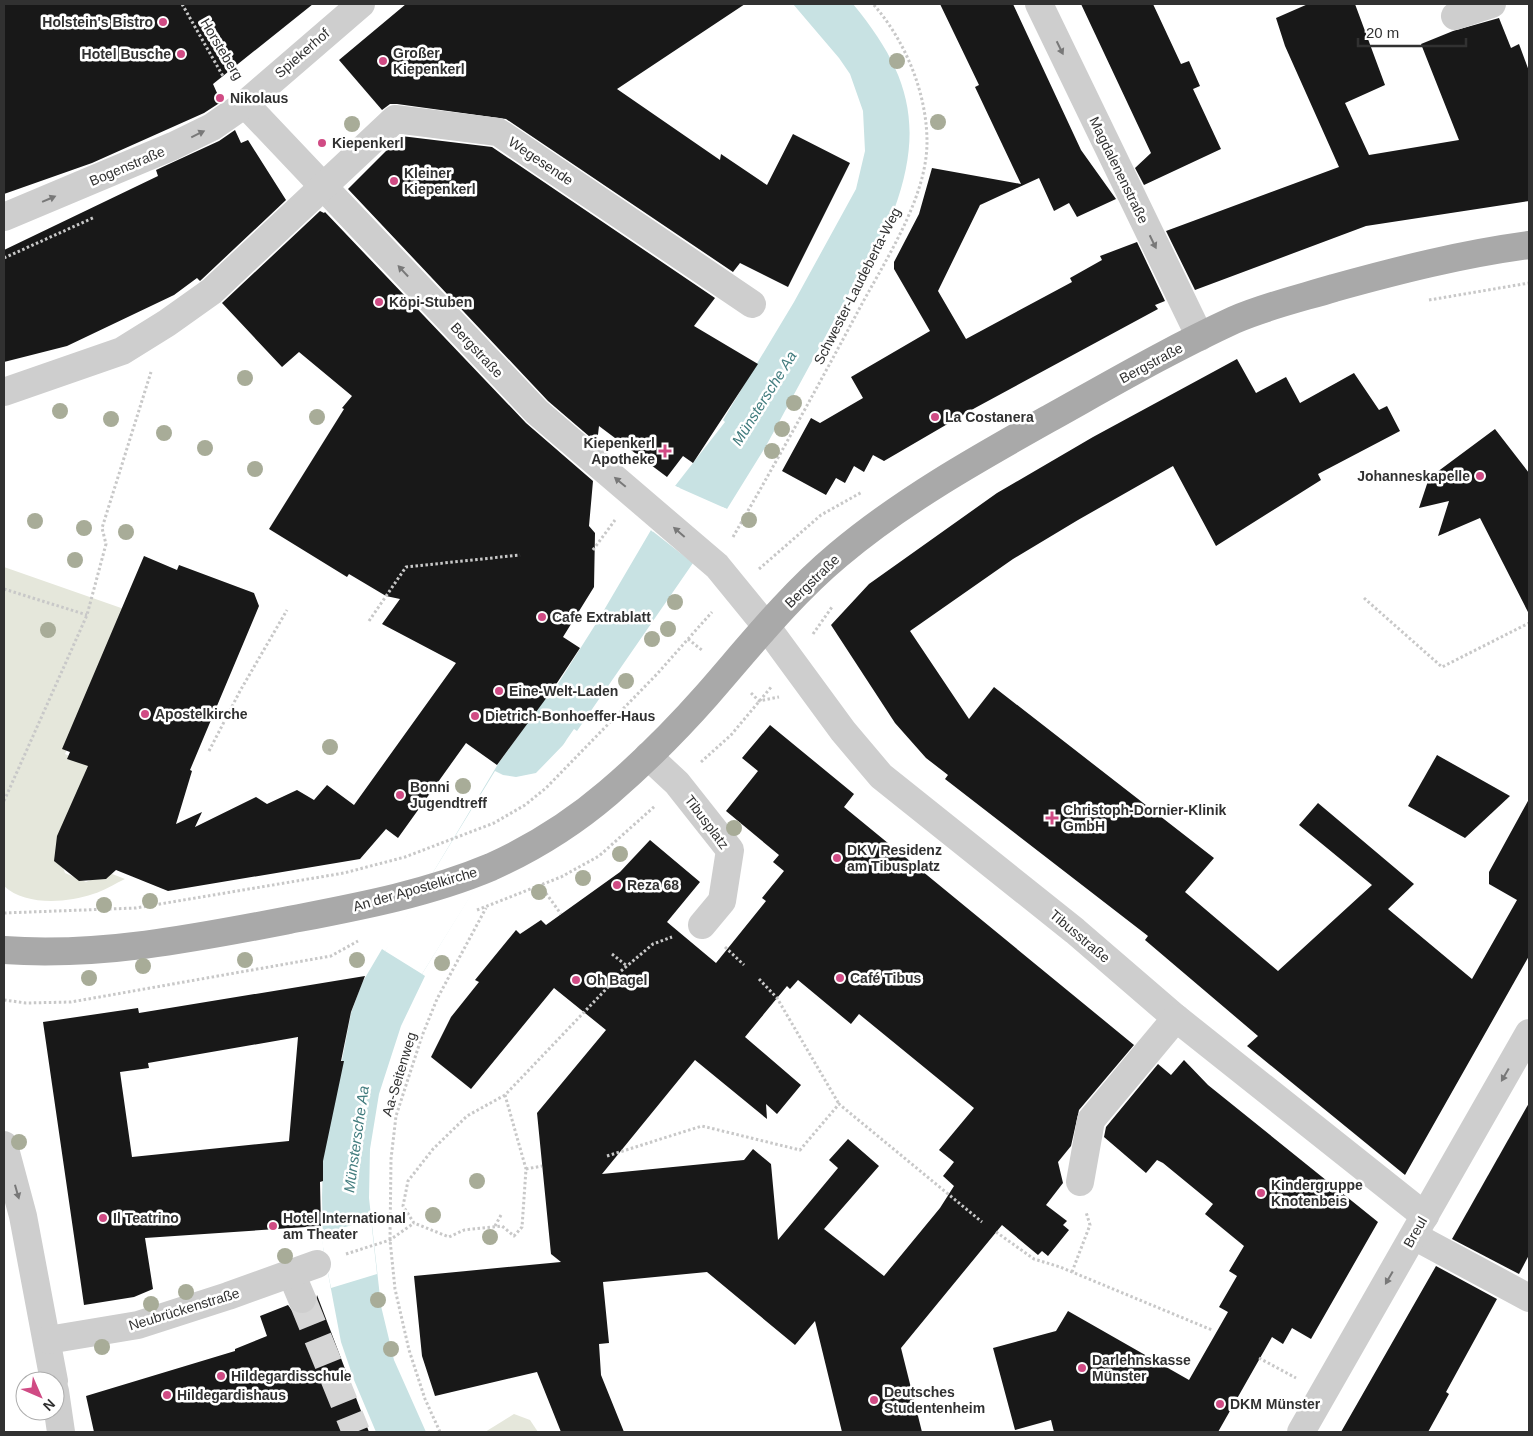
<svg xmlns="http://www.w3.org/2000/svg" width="1533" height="1436" font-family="Arial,sans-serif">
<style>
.green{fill:#e5e7db}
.water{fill:#c8e2e3}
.pier{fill:#fff}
.building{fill:#181818;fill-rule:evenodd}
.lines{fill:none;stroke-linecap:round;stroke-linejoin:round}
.minor-tunnel{stroke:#d6d6d6;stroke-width:28;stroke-dasharray:28 14;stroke-linecap:butt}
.path{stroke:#c8c8c8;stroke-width:3;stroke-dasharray:2.5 2.5;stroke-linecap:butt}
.minor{stroke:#cecece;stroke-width:28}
.major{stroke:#a9a9a9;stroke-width:28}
.tree{fill:#a8ac98}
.oneway{fill:#787878}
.poi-dot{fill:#d04b84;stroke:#fff;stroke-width:2}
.labels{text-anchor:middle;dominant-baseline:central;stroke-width:5;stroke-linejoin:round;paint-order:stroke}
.poi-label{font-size:14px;font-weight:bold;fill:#313131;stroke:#fff;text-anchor:start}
.street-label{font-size:14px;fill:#313131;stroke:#fff}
.water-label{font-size:15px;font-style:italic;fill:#427c7e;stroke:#fff}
</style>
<rect width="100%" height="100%" fill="#fff"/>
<!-- green -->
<g class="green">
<path d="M4 567 124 609 65 754 92 765 57 851 65 873 86 882 107 872 125 879C114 884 104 891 93 894 67 903 25 906 4 886Z"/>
<path d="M514 1414 530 1420 538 1432H485Z"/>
</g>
<!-- water -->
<path class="water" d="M793 4H853C909 72 925 125 894 210L766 446 727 509 722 507 689 559 693 563 577 731 574 729 567 739 422 974 425 976 401 1026 379 1094 370 1149 369 1198 381 1306 394 1360 426 1432H376L354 1380 341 1342 323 1247 322 1197 323 1159 351 1013 362 983 382 949 385 951 389 946 498 764 552 689 554 690 597 622 651 530 653 532 680 488 675 486 725 422 723 420 794 302 856 189 865 151 863 111 850 74 839 58Z"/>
<!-- pier -->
<g class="pier">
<path d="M675 486 727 509 723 510 692 559 693 563 651 530 677 490 674 489Z"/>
<path d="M568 740 422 974 385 951 495 771 503 775 516 777 536 773Z"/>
<path d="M371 1219 377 1274 331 1288 323 1247V1234Z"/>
</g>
<!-- building -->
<g class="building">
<path d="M4 4H313L213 84 221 102 204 113 92 163 4 194Z"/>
<path d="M406 4H745L617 89 720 160 721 154 767 185 793 134 850 163 788 287 740 263 733 272 506 119 397 104H390L382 110 339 60Z"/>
<path d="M940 4H1013L1081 150 1116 199 1077 217 1069 203 1054 211 1039 178 980 205 938 291 966 339 1072 282 1070 278 1102 260 1100 256 1137 242 1165 301 1155 305 1158 309 975 408 884 461 873 455 864 472 854 466 845 483 836 478 826 495 782 471 811 418 820 423 863 398 851 377 930 331 894 269V262L919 214 932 168 1021 184 975 87 979 85Z"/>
<path d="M1081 4H1153L1181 64 1189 61 1200 86 1193 89 1221 149 1144 185 1135 168 1151 153Z"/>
<path d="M1308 4H1355L1385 85 1345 103 1369 155 1459 140 1421 44 1453 31 1499 18 1511 48 1519 44 1529 71V201L1366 226 1195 290 1166 231 1339 167 1285 46 1276 18Z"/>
<path d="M235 130 241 143 248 140 286 200 200 281 197 278 174 295 67 346 4 362V250L158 176 156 170 219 141Z"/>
<path d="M401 136 492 147 715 298 694 326 758 364 693 463 683 456 667 477 599 426 597 443 548 401 348 189Z"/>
<path d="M320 211 324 213 325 212 526 423 593 481 589 526 595 533 594 587 563 637 580 648 553 689 497 765 466 743 398 838 386 829 360 859 168 891 116 870 106 879 79 881 54 861 57 836 88 766 67 759 70 752 62 749 144 556 177 570 179 565 254 593 259 606 190 770 192 771 176 824 202 812 195 827 256 797 267 804 297 790 314 800 327 785 354 805 456 663 382 624 400 599 386 596 349 574 347 577 269 529 344 409 342 408 352 396 299 352 282 367 222 303Z"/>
<path d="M1237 359 1256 393 1286 377 1300 403 1354 373 1379 410 1387 406 1400 431 1318 474 1321 480 1216 546 1173 466 1078 520 1013 559 910 631 969 719 994 687 1214 858 1185 892 1278 971 1372 885 1299 825 1318 803 1414 884 1388 909 1472 979 1517 900 1489 884V872L1529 799V956L1405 1175 1247 1046 1258 1036 1145 940 1148 936 945 779 948 775 926 758 895 723 831 625 869 584 997 493 1093 437Z"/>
<path d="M1495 429 1529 473V614L1480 518 1438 536 1449 501 1419 508 1429 478Z"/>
<path d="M770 725 854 794 844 807 1134 1045 1079 1110 1071 1146 1058 1162 1063 1183 1046 1205 1067 1221 1063 1225 1069 1230 1048 1256 1042 1251 1038 1255 1002 1225 901 1348 922 1432H842L815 1321 795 1345 707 1272 603 1282 609 1343 599 1344 601 1375 624 1432H561L537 1372 435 1396 422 1356 414 1276 561 1262 551 1254 537 1113 606 1030 554 988 471 1089 431 1057 451 1017 479 982 475 980 516 930 520 934 541 920 546 925 620 872 650 840 700 882 667 922 716 963 766 901 762 898 784 871 773 862 779 855 726 811 758 771 742 758ZM798 980 851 1024 859 1014 974 1108 939 1150 954 1162 943 1176 954 1186 940 1208 884 1276 824 1229 879 1166 848 1139 829 1160 838 1168 778 1240 771 1164 753 1149 744 1160 602 1174 695 1060 767 1119 766 1104 777 1114 801 1085 745 1037 787 986 790 989Z"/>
<path d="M1437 755 1510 796 1465 838 1408 806Z"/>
<path d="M365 976 351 1012 341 1061H344L323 1161V1181L320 1182 321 1226 145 1238 153 1289 134 1297 84 1305 43 1022 138 1008 139 1013ZM298 1037 289 1141 132 1157 120 1072 149 1068 148 1063Z"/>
<path d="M1184 1060 1208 1085 1378 1222 1311 1339 1292 1328 1283 1344 1272 1337 1218 1432H1054L1051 1420 1015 1430 993 1348 1056 1331 1068 1311 1189 1380 1228 1312 1219 1307 1237 1276 1229 1271 1244 1246 1205 1214 1213 1204 1163 1163 1157 1160 1146 1173 1104 1137 1106 1127 1158 1064 1171 1075Z"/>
<path d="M1529 1103V1255L1519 1274 1452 1239Z"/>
<path d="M1436 1266 1497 1299 1446 1392 1449 1394 1428 1432H1341Z"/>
<path d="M317 1295 369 1432H94L86 1396 235 1351V1349L267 1336 260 1316 288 1305 293 1312 300 1314H308L315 1308Z"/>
</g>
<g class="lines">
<!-- minor-tunnel -->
<path class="minor-tunnel" d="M302 1299 356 1432"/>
<!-- path -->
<g class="path">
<path d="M182 4 224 78"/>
<path d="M4 258 95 217"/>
<path d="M1429 300 1529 283"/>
<path d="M733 537C775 464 816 390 856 315 882 265 927 200 927 142 927 93 905 40 873 4"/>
<path d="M593 550 615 520"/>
<path d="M759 569 821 515 862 492"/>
<path d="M4 589 87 615"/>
<path d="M1364 598 1442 667 1529 623"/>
<path d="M369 621 406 567 520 555"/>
<path d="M813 634 832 607"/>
<path d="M688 639 703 651"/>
<path d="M751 693 759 701 779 697"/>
<path d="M209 751 240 691 287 610"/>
<path d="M701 762 731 735 772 686"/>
<path d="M4 801 87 615 106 544 102 528 151 372"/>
<path d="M540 885 561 914"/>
<path d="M477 910 561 877 599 856 655 806"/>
<path d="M4 913 136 908 344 873 405 857 494 823 525 805 546 788 657 674 712 612"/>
<path d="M725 947 744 965"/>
<path d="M612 954 627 966"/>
<path d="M621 971 653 944 672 937"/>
<path d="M759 979 777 998 839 1104"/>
<path d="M4 1000 26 1003 71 1002 331 956 358 941"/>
<path d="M505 1095 467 1116 433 1149 408 1181 403 1206 414 1223 449 1237 464 1230 502 1226 514 1236 522 1227 526 1169 505 1095 610 985"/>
<path d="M607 1156 702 1126 800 1150 839 1104 982 1222"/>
<path d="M526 1169 542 1166"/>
<path d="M495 1226 501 1215"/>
<path d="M996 1232 1034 1259 1060 1267 1212 1330"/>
<path d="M346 1254 390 1240 414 1223"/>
<path d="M1072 1272 1090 1225 1086 1212"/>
<path d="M1259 1358 1296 1378"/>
<path d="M440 1432 425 1399 409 1350 395 1289 390 1240 391 1159 396 1116 422 1036 437 999 486 908"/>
</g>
<!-- minor -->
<g class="minor">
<path d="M1039 4 1200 337"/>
<path d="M1455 16 1492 4"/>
<path d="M245 104 537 412 717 566 766 626 843 731 881 776 1075 931 1176 1018 1425 1216"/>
<path d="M4 217 173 146 212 127 245 104 361 4"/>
<path d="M4 392 122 351 167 323 212 291 395 119 498 132 752 304"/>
<path d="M648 756 677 783 730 850 722 901 702 925"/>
<path d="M4 1145 23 1216 54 1381"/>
<path d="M1080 1182 1091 1120 1176 1018"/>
<path d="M1414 1236 1529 1298"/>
<path d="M291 1273 302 1299"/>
<path d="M48 1340 138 1325 228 1296 317 1264"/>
<path d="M55 1391 61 1432"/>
<path d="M1301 1432 1529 1033"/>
</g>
<!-- major -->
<path class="major" d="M4 950C99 957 196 938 289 920 356 907 427 894 491 867 533 848 573 823 608 793 643 763 677 729 707 695 749 647 789 596 838 555 902 501 977 459 1050 418 1111 384 1171 349 1234 320 1266 306 1301 298 1334 288 1399 270 1462 254 1529 245"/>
</g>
<!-- trees -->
<g class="tree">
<circle cx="897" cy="61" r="8"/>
<circle cx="938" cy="122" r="8"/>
<circle cx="352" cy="124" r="8"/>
<circle cx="245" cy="378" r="8"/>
<circle cx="794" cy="403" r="8"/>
<circle cx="60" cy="411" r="8"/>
<circle cx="317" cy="417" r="8"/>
<circle cx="111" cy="419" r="8"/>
<circle cx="782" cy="429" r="8"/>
<circle cx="164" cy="433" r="8"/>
<circle cx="205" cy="448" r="8"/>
<circle cx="772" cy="451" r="8"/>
<circle cx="255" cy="469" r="8"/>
<circle cx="749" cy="520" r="8"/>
<circle cx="35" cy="521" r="8"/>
<circle cx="84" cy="528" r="8"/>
<circle cx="126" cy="532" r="8"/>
<circle cx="75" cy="560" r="8"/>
<circle cx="675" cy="602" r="8"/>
<circle cx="668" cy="629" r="8"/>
<circle cx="48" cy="630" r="8"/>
<circle cx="652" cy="639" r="8"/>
<circle cx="626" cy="681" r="8"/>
<circle cx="330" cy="747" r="8"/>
<circle cx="463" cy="786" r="8"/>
<circle cx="734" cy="828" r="8"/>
<circle cx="620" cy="854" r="8"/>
<circle cx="583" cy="878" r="8"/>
<circle cx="539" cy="892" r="8"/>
<circle cx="150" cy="901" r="8"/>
<circle cx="104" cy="905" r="8"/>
<circle cx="245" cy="960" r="8"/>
<circle cx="357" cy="960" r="8"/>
<circle cx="442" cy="963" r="8"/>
<circle cx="143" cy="966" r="8"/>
<circle cx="89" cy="978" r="8"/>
<circle cx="19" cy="1142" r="8"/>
<circle cx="477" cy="1181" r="8"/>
<circle cx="433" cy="1215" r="8"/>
<circle cx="490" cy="1237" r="8"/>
<circle cx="285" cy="1256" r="8"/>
<circle cx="186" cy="1292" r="8"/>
<circle cx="378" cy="1300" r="8"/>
<circle cx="151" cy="1304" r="8"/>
<circle cx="102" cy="1347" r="8"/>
<circle cx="391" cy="1349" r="8"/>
</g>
<!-- one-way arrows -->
<defs><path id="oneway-solid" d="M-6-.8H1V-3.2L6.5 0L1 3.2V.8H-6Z" transform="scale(1.25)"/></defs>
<g class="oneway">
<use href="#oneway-solid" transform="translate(1060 48) rotate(64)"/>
<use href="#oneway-solid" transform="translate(198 134) rotate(-26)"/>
<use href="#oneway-solid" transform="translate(49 199) rotate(-23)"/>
<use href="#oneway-solid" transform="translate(1153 242) rotate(64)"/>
<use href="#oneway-solid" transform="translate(403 271) rotate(-133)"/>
<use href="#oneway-solid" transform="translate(620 482) rotate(-140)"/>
<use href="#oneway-solid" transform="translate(679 532) rotate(-139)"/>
<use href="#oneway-solid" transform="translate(1505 1075) rotate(120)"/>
<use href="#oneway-solid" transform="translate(17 1192) rotate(74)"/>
<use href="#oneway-solid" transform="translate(1389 1278) rotate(120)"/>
</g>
<!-- markers -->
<g class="poi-dot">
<circle cx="163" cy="22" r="5"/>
<circle cx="181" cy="54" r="5"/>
<circle cx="383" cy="61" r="5"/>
<circle cx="220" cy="98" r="5"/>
<circle cx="322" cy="143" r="5"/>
<circle cx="394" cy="181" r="5"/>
<circle cx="379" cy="302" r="5"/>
<circle cx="935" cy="417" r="5"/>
<path d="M662.5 443.5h5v5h5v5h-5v5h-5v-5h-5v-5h5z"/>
<circle cx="1480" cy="476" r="5"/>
<circle cx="542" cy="617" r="5"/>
<circle cx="499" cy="691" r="5"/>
<circle cx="145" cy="714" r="5"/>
<circle cx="475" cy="716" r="5"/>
<circle cx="400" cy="795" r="5"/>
<path d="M1049.5 810.5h5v5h5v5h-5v5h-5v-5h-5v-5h5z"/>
<circle cx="837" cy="858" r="5"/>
<circle cx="617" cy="885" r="5"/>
<circle cx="840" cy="978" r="5"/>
<circle cx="576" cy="980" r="5"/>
<circle cx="1261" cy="1193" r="5"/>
<circle cx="103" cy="1218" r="5"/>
<circle cx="273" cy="1226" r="5"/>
<circle cx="1082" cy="1368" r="5"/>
<circle cx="221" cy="1376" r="5"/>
<circle cx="167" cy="1395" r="5"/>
<circle cx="874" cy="1400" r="5"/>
<circle cx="1220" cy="1404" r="5"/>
</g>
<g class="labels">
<!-- poi labels -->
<g class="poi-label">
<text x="153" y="22" text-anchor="end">Holstein's Bistro</text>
<text x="393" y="53">Großer<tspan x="393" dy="16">Kiepenkerl</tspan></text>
<text x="171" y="54" text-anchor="end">Hotel Busche</text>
<text x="230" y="98">Nikolaus</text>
<text x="332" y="143">Kiepenkerl</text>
<text x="404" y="173">Kleiner<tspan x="404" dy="16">Kiepenkerl</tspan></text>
<text x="389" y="302">Köpi-Stuben</text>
<text x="945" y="417">La Costanera</text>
<text x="655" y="443" text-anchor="end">Kiepenkerl<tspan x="655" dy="16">Apotheke</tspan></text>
<text x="1470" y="476" text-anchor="end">Johanneskapelle</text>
<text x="552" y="617">Cafe Extrablatt</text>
<text x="509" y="691">Eine-Welt-Laden</text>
<text x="155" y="714">Apostelkirche</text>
<text x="485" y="716">Dietrich-Bonhoeffer-Haus</text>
<text x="410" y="787">Bonni<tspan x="410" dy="16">Jugendtreff</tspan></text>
<text x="1063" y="810">Christoph-Dornier-Klinik<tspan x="1063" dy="16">GmbH</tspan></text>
<text x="847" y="850">DKV Residenz<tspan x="847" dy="16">am Tibusplatz</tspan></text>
<text x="627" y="885">Reza 68</text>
<text x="850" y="978">Café Tibus</text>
<text x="586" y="980">Oh Bagel</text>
<text x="1271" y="1185">Kindergruppe<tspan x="1271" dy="16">Knotenbeis</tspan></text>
<text x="113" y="1218">Il Teatrino</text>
<text x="283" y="1218">Hotel International<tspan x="283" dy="16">am Theater</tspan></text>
<text x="1092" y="1360">Darlehnskasse<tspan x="1092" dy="16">Münster</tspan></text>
<text x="231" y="1376">Hildegardisschule</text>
<text x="884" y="1392">Deutsches<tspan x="884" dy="16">Studentenheim</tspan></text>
<text x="177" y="1395">Hildegardishaus</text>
<text x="1230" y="1404">DKM Münster</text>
</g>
<!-- street labels -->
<g class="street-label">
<text transform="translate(222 49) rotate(59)">Horsteberg</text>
<text transform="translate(302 53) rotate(-41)">Spiekerhof</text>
<text transform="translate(541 161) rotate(34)">Wegesende</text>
<text transform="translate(127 166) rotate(-23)">Bogenstraße</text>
<text transform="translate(1119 170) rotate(64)">Magdalenenstraße</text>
<text transform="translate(857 286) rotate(-63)">Schwester-Laudeberta-Weg</text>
<text transform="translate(477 350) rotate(47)">Bergstraße</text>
<text transform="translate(1151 363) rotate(-28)">Bergstraße</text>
<text transform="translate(812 581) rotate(-44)">Bergstraße</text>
<text transform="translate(707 822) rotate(53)">Tibusplatz</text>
<text transform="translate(415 889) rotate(-16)">An der Apostelkirche</text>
<text transform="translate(1080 936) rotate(40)">Tibusstraße</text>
<text transform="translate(399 1074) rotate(-73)">Aa-Seitenweg</text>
<text transform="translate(1415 1232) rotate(-60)">Breul</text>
<text transform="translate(184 1309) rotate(-17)">Neubrückenstraße</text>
</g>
<!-- water labels -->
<g class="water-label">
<text transform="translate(764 398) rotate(-58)">Münstersche Aa</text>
<text transform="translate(356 1139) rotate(-82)">Münstersche Aa</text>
</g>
</g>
<!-- border -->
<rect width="1533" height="1436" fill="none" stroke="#313131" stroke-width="10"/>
<!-- north arrow -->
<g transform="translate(40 1396) rotate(135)"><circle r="24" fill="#ffffff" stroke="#adadad"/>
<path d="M0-4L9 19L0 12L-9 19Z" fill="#d04b84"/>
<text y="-8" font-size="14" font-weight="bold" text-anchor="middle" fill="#313131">N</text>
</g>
<!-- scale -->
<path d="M1358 38v8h108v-8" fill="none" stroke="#313131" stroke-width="2.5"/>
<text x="1366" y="38" font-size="15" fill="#313131" stroke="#ffffff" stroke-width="4" paint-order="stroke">20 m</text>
</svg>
